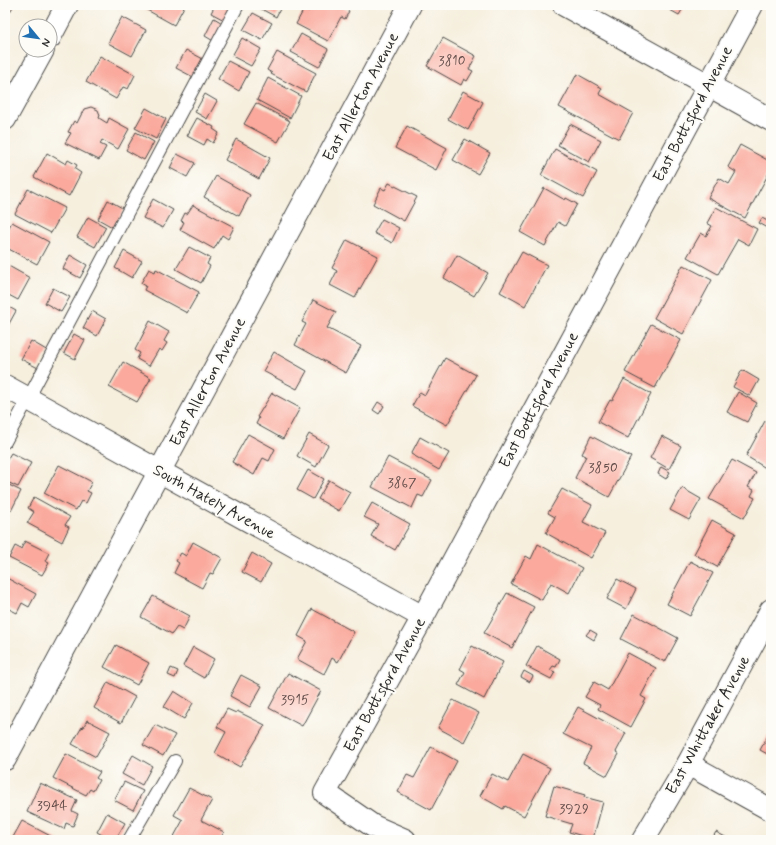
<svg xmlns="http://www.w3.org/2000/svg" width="776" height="845" font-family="Mynerve,sans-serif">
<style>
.building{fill:#faa99c}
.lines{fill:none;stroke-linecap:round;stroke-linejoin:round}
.service-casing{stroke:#494846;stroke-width:14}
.minor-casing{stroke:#494846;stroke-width:24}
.service{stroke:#fff;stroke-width:12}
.minor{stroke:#fff;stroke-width:22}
.labels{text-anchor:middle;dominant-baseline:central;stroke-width:4;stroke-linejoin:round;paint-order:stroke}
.number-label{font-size:14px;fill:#5f4a47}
.street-label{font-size:16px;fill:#2b2b2b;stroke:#fdfcf7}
</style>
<rect width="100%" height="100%" fill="#fdfcf7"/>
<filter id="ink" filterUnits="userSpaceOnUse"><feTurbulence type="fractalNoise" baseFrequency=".025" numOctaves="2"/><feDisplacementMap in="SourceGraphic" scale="8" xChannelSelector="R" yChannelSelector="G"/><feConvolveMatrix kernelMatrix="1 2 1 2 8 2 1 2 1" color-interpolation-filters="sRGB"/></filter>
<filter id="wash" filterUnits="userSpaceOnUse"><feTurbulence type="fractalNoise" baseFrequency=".012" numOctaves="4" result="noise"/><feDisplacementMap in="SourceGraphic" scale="16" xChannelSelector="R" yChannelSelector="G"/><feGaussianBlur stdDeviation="0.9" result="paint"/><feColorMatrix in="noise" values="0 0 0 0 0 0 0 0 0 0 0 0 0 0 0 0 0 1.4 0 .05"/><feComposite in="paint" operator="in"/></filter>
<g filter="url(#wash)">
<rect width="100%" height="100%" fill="#f6efde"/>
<g id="blocks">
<!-- building -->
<g class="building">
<path d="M5 5H14L8 15 5 13Z"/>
<path d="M138 5H185L174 25Z"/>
<path d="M215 5H235L226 21 211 13Z"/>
<path d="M254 5H282L276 17Z"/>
<path d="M312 5H338L349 11 345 19 341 17 328 41 296 24 304 9 309 11Z"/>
<path d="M661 5H685L679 15Z"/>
<path d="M253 13 272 23 262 40 243 30Z"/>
<path d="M122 17 146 30 132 56 108 43Z"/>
<path d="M214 18 224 24 215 42 205 36Z"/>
<path d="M301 34 328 49 319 67 291 52Z"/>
<path d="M242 38 261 49 251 66 232 56Z"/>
<path d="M443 38 476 56 469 69 473 71 467 81 464 79 461 85 427 66Z"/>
<path d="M186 50 205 60 195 78 176 68Z"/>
<path d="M277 52 316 73 306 92 271 74 272 73 267 70Z"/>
<path d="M100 56 135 75 128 89 123 87 116 99 86 82Z"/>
<path d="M228 61 249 72 239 91 218 79Z"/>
<path d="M577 74 602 88 599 94 633 113 619 139 559 107Z"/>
<path d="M268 78 301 96 290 118 257 100Z"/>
<path d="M463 91 483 102 468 130 448 119Z"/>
<path d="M205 94 217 101 207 119 195 112Z"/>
<path d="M256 103 290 121 278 142 244 124Z"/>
<path d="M91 107 98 110 100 115 99 118 107 123 109 118 129 129 118 149 102 140 100 144 106 147 99 160 65 143 71 133 68 132 74 121 77 123 84 109Z"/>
<path d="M146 108 166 119 156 139 135 128Z"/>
<path d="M197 118 214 127 213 129 219 133 213 143 207 139 204 145 187 136Z"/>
<path d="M570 124 601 140 589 162 558 145Z"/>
<path d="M407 126 447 148 436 170 395 148Z"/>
<path d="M136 132 154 142 144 160 126 150Z"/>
<path d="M236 139 270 158 259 179 225 160Z"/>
<path d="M465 139 490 153 478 174 453 160Z"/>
<path d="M740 145 771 162V169L745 218 708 198 719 178 729 184 736 172 728 167Z"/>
<path d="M555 149 597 172 583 198 541 175Z"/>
<path d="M47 153 66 164 68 160 77 165 75 169 81 173 69 196 34 177Z"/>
<path d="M177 154 195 163 187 177 170 168Z"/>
<path d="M216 176 250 195 239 216 204 197Z"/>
<path d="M389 183 417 197 404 221 373 204 381 188 385 190Z"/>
<path d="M544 188 565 200 566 198 577 204 565 226 558 222 545 246 520 232Z"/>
<path d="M28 189 65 208 51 233 15 214Z"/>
<path d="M153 199 173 210 163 228 143 218Z"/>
<path d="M108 200 124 209 114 228 98 219Z"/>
<path d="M193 205 234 227 228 239 222 235 214 249 180 230 184 222 181 221 185 213 187 214Z"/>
<path d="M716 207 757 229 749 245 738 239 718 274 687 257 701 233 706 236 712 226 707 223Z"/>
<path d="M88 217 106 227 95 247 77 237Z"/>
<path d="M762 218 771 223 768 228 759 223Z"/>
<path d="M382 219 399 228 392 243 374 233Z"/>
<path d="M12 222 49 242 37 264 5 247V242L8 236 5 234Z"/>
<path d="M347 240 378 256 355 298 330 285 337 271 332 268Z"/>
<path d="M189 247 210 258 207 264 210 266 201 283 176 269Z"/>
<path d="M124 251 142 261 132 278 115 268Z"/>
<path d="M522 252 547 265 525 306 500 292Z"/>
<path d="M70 255 87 265 80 278 63 269Z"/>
<path d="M457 255 488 273 474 296 444 278Z"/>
<path d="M5 264 30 278 18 300 5 293Z"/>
<path d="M683 265 712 280 683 334 654 318Z"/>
<path d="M149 269 155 272 156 269 199 292 187 313 144 290 146 286 141 283Z"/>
<path d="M53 288 70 297 61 312 45 303Z"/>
<path d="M313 300 336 312 327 328 361 346 346 373 295 345 306 324 302 322Z"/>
<path d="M5 305 16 311 5 331Z"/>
<path d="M92 311 106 319 97 336 83 328Z"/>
<path d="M150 321 169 332 164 341 167 343 162 351 159 349 149 366 137 359 140 353 135 350Z"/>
<path d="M651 324 681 340 655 388 625 372Z"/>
<path d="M74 334 85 340 75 359 64 353Z"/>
<path d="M31 341 48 351 38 368 21 359Z"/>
<path d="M274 352 307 371 297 389 263 371Z"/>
<path d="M445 358 476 375 447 425 412 406 420 392 425 395Z"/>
<path d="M123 362 151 378 137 402 109 387Z"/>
<path d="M742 370 759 380 750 396 733 387Z"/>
<path d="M624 379 651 394 628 438 598 422 610 400 612 401Z"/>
<path d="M738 392 757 403 747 422 727 412Z"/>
<path d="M272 393 300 408 283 439 256 424 259 418 257 417Z"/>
<path d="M378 402 384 406 379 414 373 410Z"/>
<path d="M765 421 771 424V467L769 470 746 456Z"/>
<path d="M248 434 275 449 269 461 263 458 254 475 232 462Z"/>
<path d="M309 434 328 445 316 467 297 456Z"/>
<path d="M591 436 631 457 609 497 575 478 586 456 582 454Z"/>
<path d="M662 436 681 446 669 469 650 458Z"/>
<path d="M420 437 449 453 439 470 411 454Z"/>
<path d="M11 453 31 463 18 487 5 481V463Z"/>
<path d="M388 457 432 480 423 497 418 495 412 508 372 487Z"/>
<path d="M732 460 756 473 748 487 754 490 751 496 755 498 744 518 709 499Z"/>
<path d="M59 465 92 482 87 491 91 493 86 503 81 501 76 510 44 493Z"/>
<path d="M661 467 670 472 666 479 658 474Z"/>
<path d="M308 470 324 479 313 499 297 490Z"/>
<path d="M329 480 350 492 339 511 318 499Z"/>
<path d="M5 483 21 491 11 511 5 508Z"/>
<path d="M682 488 701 499 689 520 670 510Z"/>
<path d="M562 489 592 505 583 522 605 533 591 558 546 533 555 517 548 513Z"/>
<path d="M34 497 70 517 65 525 69 527 62 542 27 523 34 512 28 508Z"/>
<path d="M372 503 410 524 395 550 371 536 378 524 364 517Z"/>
<path d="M712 520 736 533 717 567 694 554Z"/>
<path d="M25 541 49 553 45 561 49 563 42 575 9 558 15 546 21 549Z"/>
<path d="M193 542 222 558 213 574 210 573 202 588 174 573 179 563 176 561 181 553 186 556Z"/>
<path d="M538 544 582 568 569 593 551 583 542 600 511 584 526 556 531 559Z"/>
<path d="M252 553 271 564 261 582 242 572Z"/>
<path d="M690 561 713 573 690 616 667 604Z"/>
<path d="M5 577 36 594 29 607 22 603 17 613 5 607Z"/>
<path d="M617 579 636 589 626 609 607 599Z"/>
<path d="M507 593 534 607 512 648 484 633Z"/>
<path d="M153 596 190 616 183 630 177 627 172 634 141 617Z"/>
<path d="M312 609 354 632 338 662 332 658 324 674 297 659 307 641 298 636Z"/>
<path d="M634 614 678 638 665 662 621 639Z"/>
<path d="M590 630 597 634 594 640 586 635Z"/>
<path d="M116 645 149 663 137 685 104 667Z"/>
<path d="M472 646 503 662 484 699 458 685 465 672 460 669Z"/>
<path d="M537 646 560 659 556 667 553 666 550 670 555 672 551 679 526 666Z"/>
<path d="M193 647 214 659 204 678 183 666Z"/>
<path d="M628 653 656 668 641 696 646 699 631 727 598 709 600 705 585 697 594 682 608 690Z"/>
<path d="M171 668 178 671 175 678 168 675Z"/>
<path d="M524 671 533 676 530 682 521 677Z"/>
<path d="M288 673 321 691 302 726 269 708Z"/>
<path d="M241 675 262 686 250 707 230 696Z"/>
<path d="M108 682 135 697 121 723 94 708Z"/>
<path d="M174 691 193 703 184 719 164 707Z"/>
<path d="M453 700 479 713 464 742 438 728Z"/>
<path d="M578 707 626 733 616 752 619 754 607 776 583 763 591 748 563 734Z"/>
<path d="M227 709 236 713 237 711 265 725 240 767 215 753 226 732 217 727Z"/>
<path d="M87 720 110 732 96 757 72 744 82 727 83 728Z"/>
<path d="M155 725 175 735 163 756 143 745Z"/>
<path d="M771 730V756L760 750Z"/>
<path d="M431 747 457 761 431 810 398 792 407 775 414 778Z"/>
<path d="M66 754 100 772 96 778 99 780 93 791 90 789 86 795 53 778Z"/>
<path d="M523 754 550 768 524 816 505 806 503 809 480 796 492 774 508 782Z"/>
<path d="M133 755 152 766 142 785 122 774Z"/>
<path d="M124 782 143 791 133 810 114 800Z"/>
<path d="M40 783 77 800 72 811 78 814 73 826 66 823 64 829 27 812Z"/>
<path d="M554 786 585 795 584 797 603 802 593 839 569 832 572 824 545 816Z"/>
<path d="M189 788 212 800 201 820 224 832 220 840H172L183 820 174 815Z"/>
<path d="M107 813 125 823 115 840H111L97 832Z"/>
<path d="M22 821 58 840H14L12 839Z"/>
<path d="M716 832 731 840H711Z"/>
</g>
</g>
</g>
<g filter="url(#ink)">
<use href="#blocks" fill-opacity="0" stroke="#494846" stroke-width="1"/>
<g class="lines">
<!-- service casing -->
<g class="service-casing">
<g id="service">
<path d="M5 442 238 5"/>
<path d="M129 840 175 761"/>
</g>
</g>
<!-- minor casing -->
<g class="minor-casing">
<g id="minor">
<path d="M564 5 771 120"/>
<path d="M50 37 67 5"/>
<path d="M5 119 43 50"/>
<path d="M5 386 423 617"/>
<path d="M5 759 410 5"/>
<path d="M688 764 771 810"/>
<path d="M405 840 373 826 325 793 423 617 752 5"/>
<path d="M643 840 688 764 771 610"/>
</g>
</g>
<!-- service -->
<use href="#service" class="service"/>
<!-- minor -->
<use href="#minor" class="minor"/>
</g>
</g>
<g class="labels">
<!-- number labels -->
<g class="number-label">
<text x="452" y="61">3810</text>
<text x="603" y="468">3850</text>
<text x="402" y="483">3867</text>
<text x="295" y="700">3915</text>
<text x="52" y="806">3944</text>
<text x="574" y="809">3929</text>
</g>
<!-- street labels -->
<g class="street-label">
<text transform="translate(361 97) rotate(-62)">East Allerton Avenue</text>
<text transform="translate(693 114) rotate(-62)">East Bottsford Avenue</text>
<text transform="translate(208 382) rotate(-62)">East Allerton Avenue</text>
<text transform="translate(539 400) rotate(-62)">East Bottsford Avenue</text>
<text transform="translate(214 502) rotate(29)">South Hately Avenue</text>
<text transform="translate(385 685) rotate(-61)">East Bottsford Avenue</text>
<text transform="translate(708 725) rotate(-61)">East Whittaker Avenue</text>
</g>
</g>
<!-- margin -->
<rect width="776" height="845" fill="none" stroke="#fdfcf7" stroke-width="20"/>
<!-- north arrow -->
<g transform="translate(38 38) rotate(119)"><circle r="19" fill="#fdfcf7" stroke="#a9a8a5"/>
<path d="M0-3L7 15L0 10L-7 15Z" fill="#1f6fb2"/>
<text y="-6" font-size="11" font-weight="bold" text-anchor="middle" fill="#2b2b2b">N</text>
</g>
</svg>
